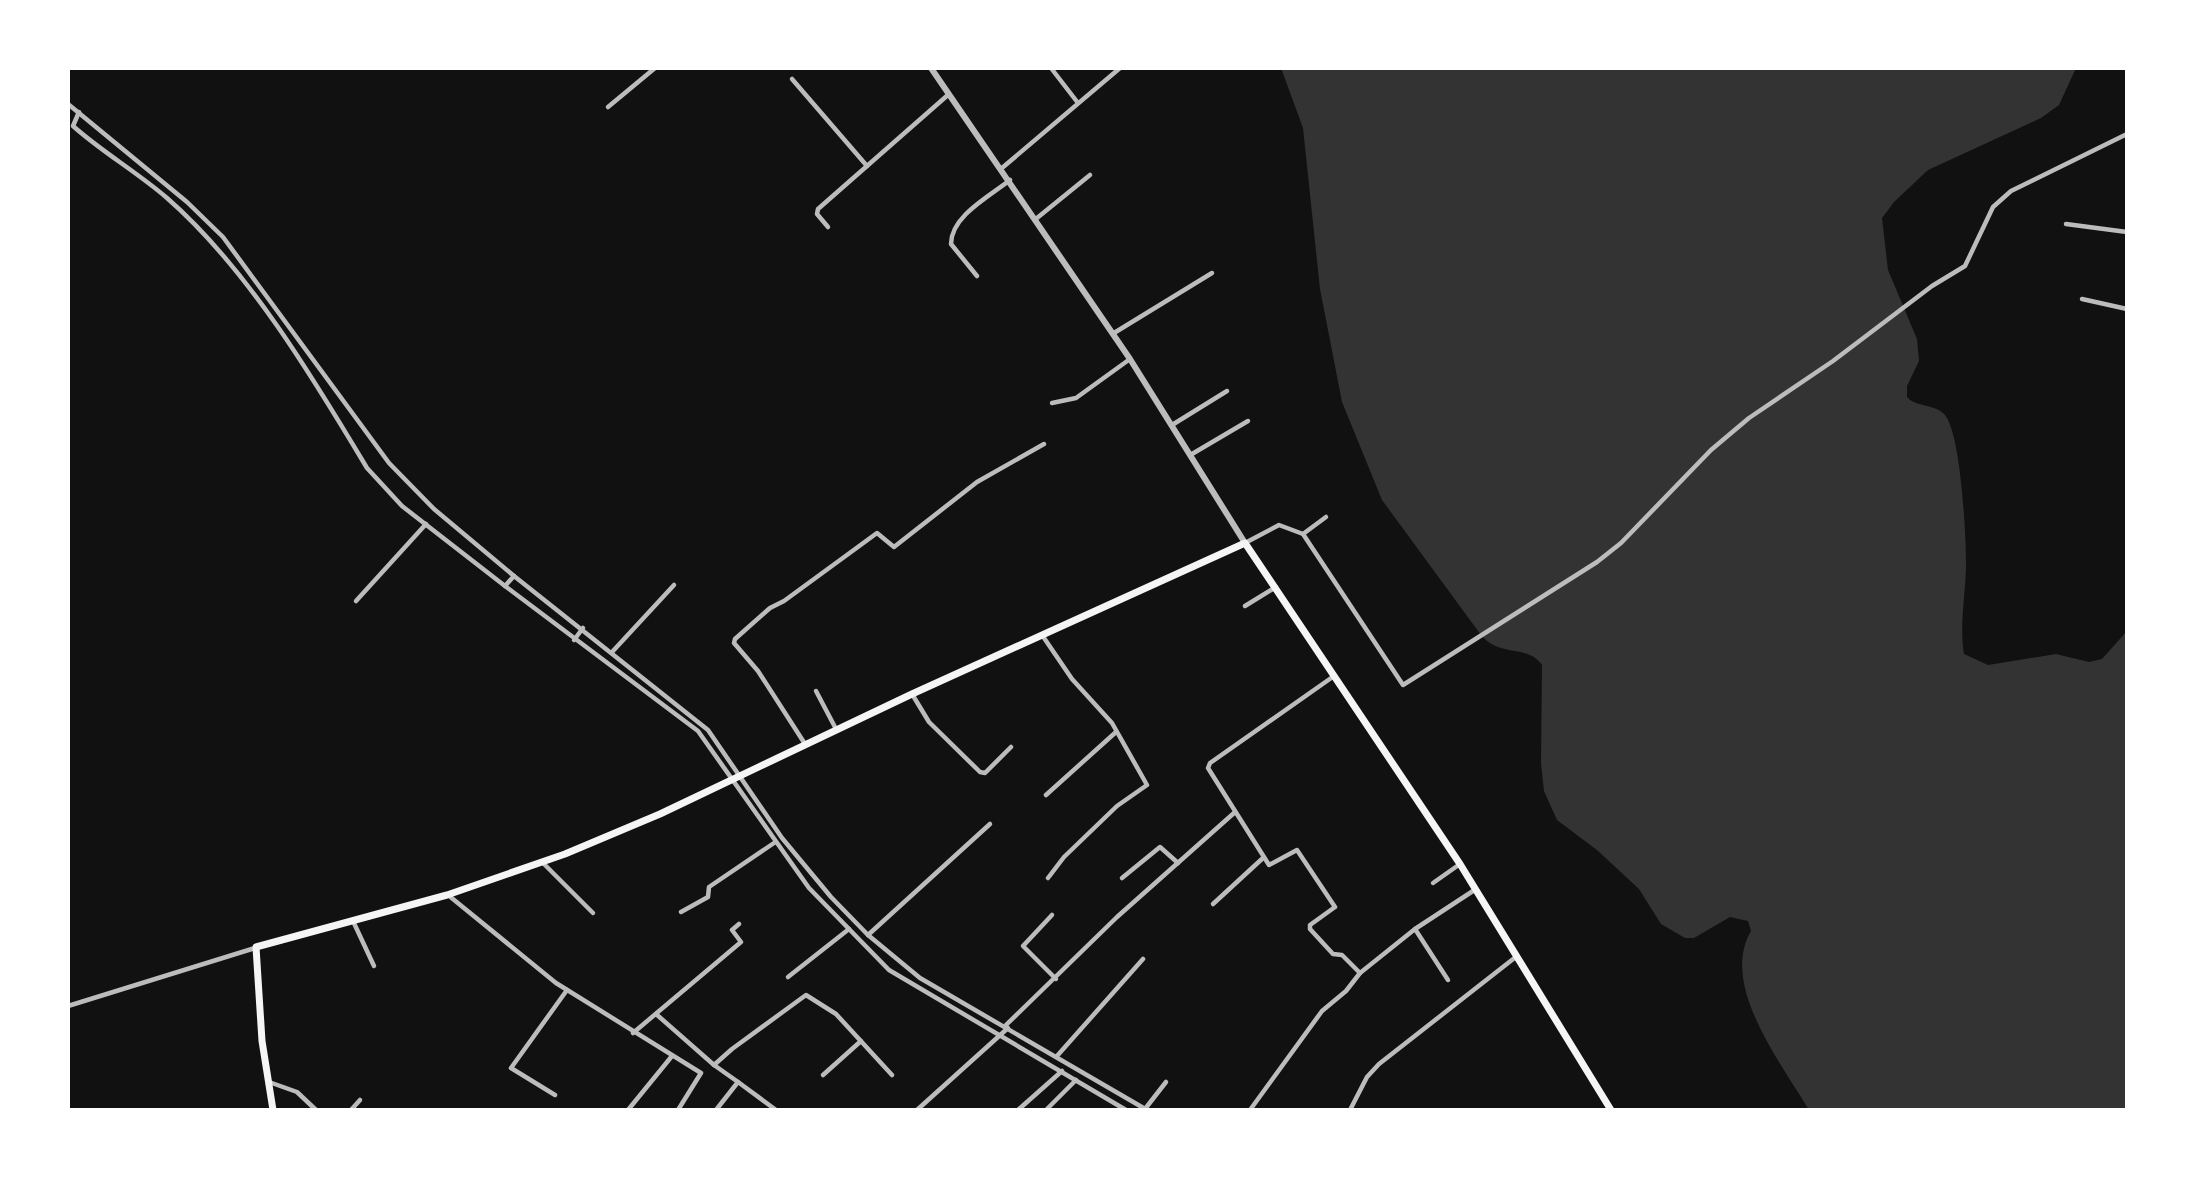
<svg xmlns="http://www.w3.org/2000/svg" width="2195" height="1178" font-family="Quicksand,sans-serif">
<style>
.water{fill:#333}
.lines{fill:none;stroke-linecap:round;stroke-linejoin:round}
.minor{stroke:#bcbcbc;stroke-width:4.5}
.tertiary{stroke:#bcbcbc;stroke-width:6}
.secondary{stroke:#f5f5f5;stroke-width:7}
</style>
<rect width="100%" height="100%" fill="#111"/>
<!-- water -->
<path class="water" d="M1281 68H2076L2059 105 2041 118 1928 170 1894 202 1882 218 1888 270 1917 339 1919 361 1907 386V397C1917 408 1934 403 1945 415 1961 435 1966 535 1966 563 1966 593 1959 624 1964 654L1988 665 2056 654 2089 662 2102 659 2127 631V1110H1809C1782 1064 1719 985 1751 931L1748 921 1730 917 1694 938H1685L1661 924 1639 889 1597 850 1557 820 1544 791 1541 763 1542 665C1528 644 1500 658 1481 635L1382 500 1342 402 1320 289 1303 128Z"/>
<g class="lines">
<!-- minor -->
<g class="minor">
<path d="M1051 68 1078 103"/>
<path d="M792 79 867 166"/>
<path d="M68 104 187 202 223 237 389 463 434 509 514 576 505 586 698 731 809 888 889 970 1126 1110"/>
<path d="M608 107 655 68"/>
<path d="M79 112 73 126C102 152 137 172 167 198 247 268 312 376 367 468L402 506 505 586"/>
<path d="M1002 168 1120 68"/>
<path d="M1037 218 1090 175"/>
<path d="M2066 224 2127 232"/>
<path d="M828 227 817 214 818 209 949 94"/>
<path d="M977 276 951 244C951 216 990 196 1010 180"/>
<path d="M2082 299 2127 309"/>
<path d="M1114 333 1212 273"/>
<path d="M1052 403 1076 398 1130 359"/>
<path d="M1172 425 1227 391"/>
<path d="M1192 454 1248 421"/>
<path d="M1303 534 1326 517"/>
<path d="M1245 543 1279 525 1303 534 1403 685 1597 562 1621 543 1711 450 1749 418 1833 361 1932 286 1965 266 1993 207 2011 191 2127 134"/>
<path d="M514 576 708 730 782 838 831 897 868 935 920 978 1147 1110"/>
<path d="M356 601 426 524"/>
<path d="M1245 606 1276 587"/>
<path d="M1042 635 1072 679 1112 723 1147 785 1117 806 1064 857 1048 878"/>
<path d="M574 640 583 628"/>
<path d="M613 651 674 585"/>
<path d="M1334 676 1210 763 1208 768 1269 865 1297 850 1335 907 1310 925V929L1333 954 1342 955 1360 973"/>
<path d="M816 691 836 729"/>
<path d="M912 694 929 722 980 772 985 773 1011 747"/>
<path d="M805 744 758 671 734 643 735 639 770 608 784 601 877 533 894 547 977 482 1044 444"/>
<path d="M1046 795 1116 732"/>
<path d="M543 863 593 913"/>
<path d="M1122 878 1160 847 1178 863"/>
<path d="M1433 883 1460 864"/>
<path d="M448 895 556 983 701 1073 678 1110"/>
<path d="M1213 904 1263 858"/>
<path d="M681 912 708 897 709 887 774 843"/>
<path d="M1052 915 1023 946 1056 979"/>
<path d="M353 921 374 966"/>
<path d="M1415 929 1448 980"/>
<path d="M868 935 990 824"/>
<path d="M788 977 849 929"/>
<path d="M68 1006 255 948"/>
<path d="M656 1014 714 1065"/>
<path d="M1005 1026 1117 917 1234 813"/>
<path d="M633 1033 741 942 732 930 739 924"/>
<path d="M1057 1056 1143 959"/>
<path d="M823 1075 861 1041"/>
<path d="M269 1082 297 1092 316 1110"/>
<path d="M738 1082 776 1110"/>
<path d="M555 1095 511 1068 567 990"/>
<path d="M1145 1109 1166 1082"/>
<path d="M351 1110 360 1100"/>
<path d="M628 1110 672 1056"/>
<path d="M716 1110 738 1082 714 1065 732 1049 806 995 836 1014 892 1075"/>
<path d="M917 1110 1008 1028"/>
<path d="M1018 1110 1062 1071"/>
<path d="M1046 1110 1076 1080"/>
<path d="M1250 1110 1322 1011 1346 991 1360 973 1415 929 1476 889"/>
<path d="M1350 1110 1367 1077 1379 1064 1517 956"/>
</g>
<!-- tertiary -->
<path class="tertiary" d="M931 68 1130 359 1245 543"/>
<!-- secondary -->
<path class="secondary" d="M273 1110 262 1041 256 947 447 895 565 854 660 814 912 694 1245 543 1460 864 1611 1110"/>
</g>
<!-- border -->
<rect width="2195" height="1178" fill="none" stroke="#ffffff" stroke-width="140"/>
</svg>
